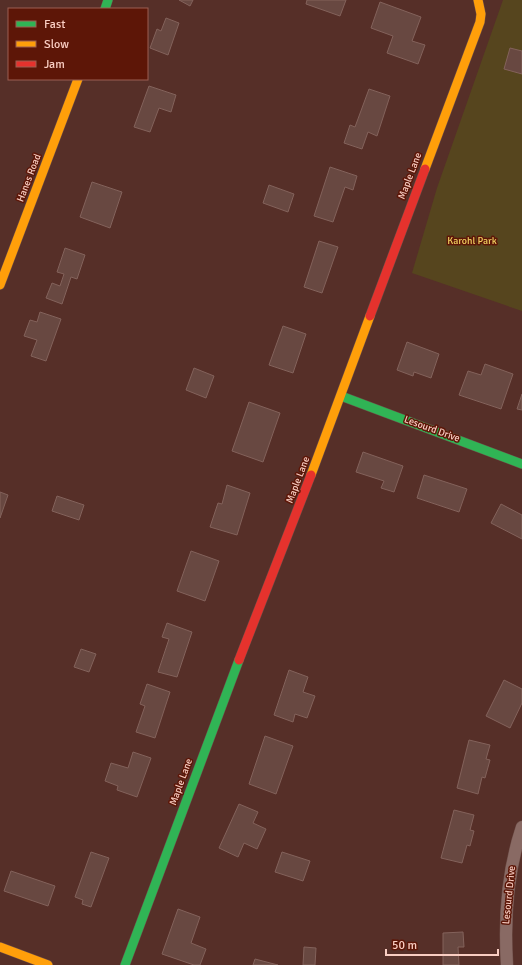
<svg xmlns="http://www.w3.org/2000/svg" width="522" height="965" font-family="Signika,sans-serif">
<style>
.green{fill:#56451e}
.building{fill:#684841;stroke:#83625b}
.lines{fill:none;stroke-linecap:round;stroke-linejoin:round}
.street-casing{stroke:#6d4d47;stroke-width:13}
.fast-casing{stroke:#6d4d47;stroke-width:10}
.slow-casing{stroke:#6d4d47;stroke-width:10}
.jam-casing{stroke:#6d4d47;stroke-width:10}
.street{stroke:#896a64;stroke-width:12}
.fast{stroke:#30b455;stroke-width:9}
.slow{stroke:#ff9f0a;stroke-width:9}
.jam{stroke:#e5322d;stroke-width:9}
.labels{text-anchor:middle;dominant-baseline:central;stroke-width:3;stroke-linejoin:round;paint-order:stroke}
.street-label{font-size:10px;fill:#f9cdc2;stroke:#5d1607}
.park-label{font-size:10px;fill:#f2d261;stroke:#5d1607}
</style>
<rect width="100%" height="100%" fill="#562f28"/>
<!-- green -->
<path class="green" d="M503 0H522V311L412 273 437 188Z"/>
<!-- building -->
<g class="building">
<path d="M179 0H193L190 6Z"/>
<path d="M307 0H346L340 16 306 4Z"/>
<path d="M380 2 421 17 412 41 425 45 418 64 387 53 393 36 371 28Z"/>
<path d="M166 18 179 23 168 55 150 48 157 29 161 31Z"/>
<path d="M510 48 522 51V74L504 69Z"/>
<path d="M149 86 176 95 171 112 159 108 150 132 134 127Z"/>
<path d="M369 89 390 96 377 136 368 132 362 149 344 143 350 125 355 127Z"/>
<path d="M330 167 357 176 353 190 345 187 333 222 314 216Z"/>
<path d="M92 182 122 192 110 228 80 217Z"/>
<path d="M269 185 294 194 288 212 263 203Z"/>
<path d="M319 241 338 247 322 293 304 287Z"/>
<path d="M65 248 85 255 77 279 71 277 62 304 46 298 52 283 60 286 64 274 57 272Z"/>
<path d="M40 312 61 319 46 361 31 356 37 340 24 336 30 320 37 322Z"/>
<path d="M283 326 306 334 293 373 269 365Z"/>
<path d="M407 342 439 354 431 378 414 372 413 376 397 370Z"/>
<path d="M485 364 513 374 501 409 459 395 468 371 481 375Z"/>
<path d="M194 368 214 376 206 398 186 390Z"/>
<path d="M522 394V410L517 409Z"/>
<path d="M249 402 280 413 263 462 232 451Z"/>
<path d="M363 452 403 466 394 492 381 488 384 481 356 472Z"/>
<path d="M424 475 467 489 459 512 417 498Z"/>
<path d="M227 485 250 493 237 535 210 527 218 503 222 504Z"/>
<path d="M0 492 8 495 0 518Z"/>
<path d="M57 496 84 505 79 520 52 511Z"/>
<path d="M501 504 522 515V539L491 523Z"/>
<path d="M191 551 219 561 205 601 177 591Z"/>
<path d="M167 623 192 632 177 677 158 672 169 639 162 637Z"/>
<path d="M81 649 96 654 89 672 74 667Z"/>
<path d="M289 670 308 677 303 692 315 696 307 718 295 714 293 722 274 715Z"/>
<path d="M504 680 522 689V703L510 728 486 716Z"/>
<path d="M147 684 170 692 155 738 136 732 145 706 140 704Z"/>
<path d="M265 736 293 746 276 794 249 784Z"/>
<path d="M469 740 490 745 486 759 490 760 485 778 482 777 478 794 457 788Z"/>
<path d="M133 752 151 758 137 797 117 790 118 786 105 781 111 763 128 768Z"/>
<path d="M239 804 258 812 253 823 266 829 257 849 244 843 238 857 219 848Z"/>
<path d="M454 810 474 815 470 830 474 831 470 846 467 845 462 863 441 858Z"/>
<path d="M91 852 109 858 91 907 82 904 83 900 75 897Z"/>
<path d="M282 852 310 861 303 881 275 872Z"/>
<path d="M11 871 55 886 48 906 4 891Z"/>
<path d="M178 909 200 917 191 943 206 949 200 965H194L162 954Z"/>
<path d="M463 932 464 947H458L459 965H443V933Z"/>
<path d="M304 947 316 948 315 965H303Z"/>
<path d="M255 959 278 965H253Z"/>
</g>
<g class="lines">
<!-- street casing -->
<g class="street-casing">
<path id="street" d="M507 965C504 917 507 872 522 827"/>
</g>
<!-- fast casing -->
<g class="fast-casing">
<g id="fast">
<path d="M105 9 108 0"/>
<path d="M341 396 522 464"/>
<path d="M125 965 239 660"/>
</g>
</g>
<!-- slow casing -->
<g class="slow-casing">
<g id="slow">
<path d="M425 169 480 22 481 14 478 0"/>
<path d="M0 285 78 79"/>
<path d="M311 475 370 316"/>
<path d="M0 947 48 965"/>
</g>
</g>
<!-- jam casing -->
<g class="jam-casing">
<g id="jam">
<path d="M370 316 425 169"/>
<path d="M239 660 311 475"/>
</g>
</g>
<!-- street -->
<use href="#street" class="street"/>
<!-- fast -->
<use href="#fast" class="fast"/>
<!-- slow -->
<use href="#slow" class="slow"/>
<!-- jam -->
<use href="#jam" class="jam"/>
</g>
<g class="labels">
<!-- street labels -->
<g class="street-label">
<text transform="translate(410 176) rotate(-69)">Maple Lane</text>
<text transform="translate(29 178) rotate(-69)">Hanes Road</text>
<text transform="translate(432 429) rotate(20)">Lesourd Drive</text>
<text transform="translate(298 480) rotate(-69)">Maple Lane</text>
<text transform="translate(181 782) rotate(-70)">Maple Lane</text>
<text transform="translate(509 895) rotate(-84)">Lesourd Drive</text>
</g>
<!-- park labels -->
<g class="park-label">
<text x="472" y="241">Karohl Park</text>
</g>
</g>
<!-- legend -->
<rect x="8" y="8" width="140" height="72" fill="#5d1607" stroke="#9b5f52"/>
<rect x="16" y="21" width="20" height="6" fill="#30b455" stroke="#9b5f52"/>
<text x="44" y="28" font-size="12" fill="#f9cdc2">Fast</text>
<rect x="16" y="41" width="20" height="6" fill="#ff9f0a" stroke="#9b5f52"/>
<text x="44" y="48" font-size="12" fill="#f9cdc2">Slow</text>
<rect x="16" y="61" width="20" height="6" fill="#e5322d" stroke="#9b5f52"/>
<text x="44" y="68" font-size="12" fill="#f9cdc2">Jam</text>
<!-- scale -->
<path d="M386 949v6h112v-6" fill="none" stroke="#f9cdc2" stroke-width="2"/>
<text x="392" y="949" font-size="12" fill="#f9cdc2" stroke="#5d1607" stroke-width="3" paint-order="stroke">50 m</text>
</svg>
